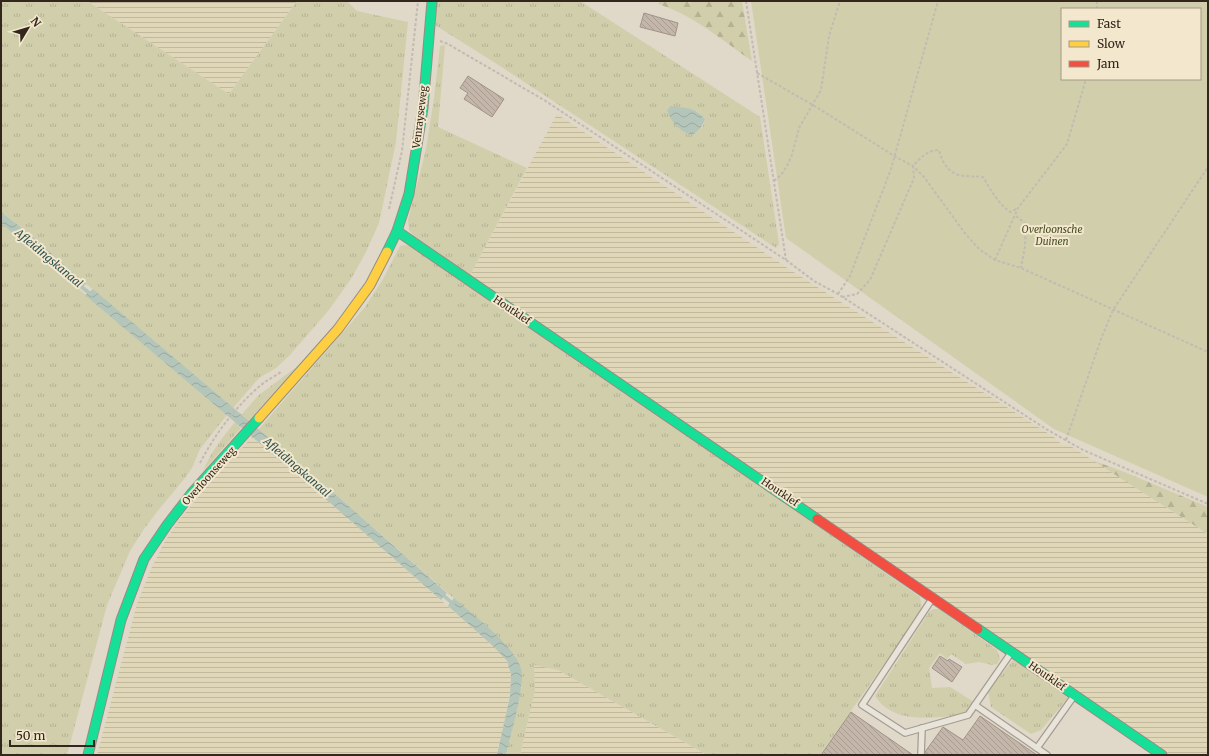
<svg xmlns="http://www.w3.org/2000/svg" width="1209" height="756" font-family="Merriweather,serif">
<style>
.farmland{fill:url(#farmland-rules)}
.grass{fill:url(#grass-tufts);fill-rule:evenodd}
.forest{fill:url(#forest-firs)}
.park{fill:#d1cfab;fill-rule:evenodd}
.water{fill:url(#water-waves)}
.lines{fill:none;stroke-linecap:round;stroke-linejoin:round}
.stream{stroke:#b4c5ba;stroke-width:3.5}
.building{fill:url(#building-back-hatch);stroke:#a09488}
.lane-casing{stroke:#a59d92;stroke-width:8}
.fast-casing{stroke:#958d82;stroke-width:11}
.slow-casing{stroke:#958d82;stroke-width:11}
.jam-casing{stroke:#958d82;stroke-width:11}
.path{stroke:#c1bbb2;stroke-width:2;stroke-dasharray:3 2;stroke-linecap:butt}
.lane{stroke:#e9e4da;stroke-width:5.5}
.fast{stroke:#16e098;stroke-width:9}
.slow{stroke:#ffcf43;stroke-width:9}
.jam{stroke:#f24e42;stroke-width:9}
.labels{text-anchor:middle;dominant-baseline:central;stroke-width:4;stroke-linejoin:round;paint-order:stroke}
.street-label{font-size:10px;fill:#33261c;stroke:#f3e7cd}
.park-label{font-size:10px;font-style:italic;fill:#454e23;stroke:#f3e7cd}
.water-label{font-size:11px;font-style:italic;fill:#2c524e;stroke:#f3e7cd}
</style>
<defs>
<pattern id="farmland-rules" width="6" height="5" patternUnits="userSpaceOnUse"><rect width="6" height="5" fill="#e0d7b9"/><path d="M0 2.5h6" fill="none" stroke="#c1b89e"/></pattern>
<pattern id="grass-tufts" width="24" height="20" patternUnits="userSpaceOnUse"><rect width="24" height="20" fill="#d1cfab"/><path d="M3 7l-1-3M5 7V3M7 7l1-3M15 17l-1-3M17 17v-4M19 17l1-3" fill="none" stroke="#b4b293"/></pattern>
<pattern id="forest-firs" width="22" height="20" patternUnits="userSpaceOnUse"><rect width="22" height="20" fill="#d1cfab"/><path d="M5 1l3.5 6h-7zM16 11l3.5 6h-7z" fill="#b4b293"/></pattern>
<pattern id="water-waves" width="16" height="10" patternUnits="userSpaceOnUse"><rect width="16" height="10" fill="#b4c5ba"/><path d="M0 5q4-4 8 0t8 0" fill="none" stroke="#9ba99f"/></pattern>
<pattern id="building-back-hatch" width="6" height="6" patternUnits="userSpaceOnUse"><rect width="6" height="6" fill="#c4b6a9"/><path d="M-1 5l2 2M0 0l6 6M5-1l2 2" fill="none" stroke="#a99c91"/></pattern>
</defs>
<rect width="100%" height="100%" fill="#e0d8c8"/>
<!-- farmland -->
<g class="farmland">
<path d="M87 1H297L229 94Z"/>
<path d="M557 114 792 271 1054 437 1061 444 1069 445 1208 534V755H1165L470 275Z"/>
<path d="M252 437 336 508 494 647 507 661 511 674 510 696 497 755H97L137 604 151 569 165 541 181 518 209 484Z"/>
<path d="M534 665 558 670 707 755H520L535 690Z"/>
</g>
<!-- grass -->
<g class="grass">
<path d="M1 1H87L229 94 297 1H347L357 11 408 22 396 142 379 223 366 252 351 279 328 311 289 356 276 368 259 378 233 408 58 260 27 232 1 212Z"/>
<path d="M436 1H580L760 117 779 244 776 248 500 66 435 25ZM682 108C694 109 697 110 705 119L703 126 696 133Z"/>
<path d="M445 45 438 127 527 168 470 275 413 235 409 230 408 220 426 149 434 98 440 46Z"/>
<path d="M1 223 227 415 200 449 192 468 185 478 160 508 144 529 130 551 107 605 67 755H1Z"/>
<path d="M403 245 413 246 920 597 922 610 820 755H707L558 670 534 665 535 690 520 755H506L522 685 498 637 342 500 258 430 365 307 383 279 400 246Z"/>
<path d="M299 365 248 421 241 415 259 395Z"/>
<path d="M235 422 241 428 203 471C211 452 222 438 235 422Z"/>
<path d="M933 609H939L997 650 1000 659 997 664 992 665 979 662 966 664 951 654 947 659 940 653 929 668 932 688 950 687 974 702C971 705 968 711 964 713 957 716 946 717 939 717 916 719 889 718 875 696L929 612Z"/>
<path d="M1013 660 1068 698 1041 730 1031 734 991 707 988 691Z"/>
</g>
<!-- forest -->
<g class="forest">
<path d="M660 1H685L690 3 693 1H742L752 61C722 40 693 15 658 4Z"/>
<path d="M1092 460 1127 473 1208 507V534Z"/>
</g>
<!-- park -->
<path class="park" d="M751 1H1208V497L1054 429 786 238ZM1062 9H1200V79H1062Z"/>
<!-- water -->
<g class="water">
<path d="M671 106C688 109 693 106 705 119 703 126 698 132 692 135 680 132 671 122 667 110Z"/>
<path d="M1 212 27 232 86 284 78 290 1 223Z"/>
<path d="M93 289 342 500 447 593 441 600 336 508 85 295Z"/>
<path d="M454 598C474 616 512 643 521 668 526 684 510 737 506 755H497L510 696 511 674 507 661 494 647 448 606Z"/>
</g>
<g class="lines">
<!-- stream -->
<g class="stream">
<path d="M79 285 92 295"/>
<path d="M442 594 453 604"/>
</g>
</g>
<!-- building -->
<g class="building">
<path d="M644 13 678 23 675 36 640 27Z"/>
<path d="M468 76 504 99 492 117 464 99 468 93 460 88Z"/>
<path d="M940 656 948 661 949 659 962 667 952 682 932 668Z"/>
<path d="M851 712 913 755H821Z"/>
<path d="M980 716 1015 740 1037 755H925V752L943 727 963 740Z"/>
</g>
<g class="lines">
<!-- lane casing -->
<g class="lane-casing">
<g id="lane">
<path d="M932 599 862 705 905 733 968 715 1011 653"/>
<path d="M975 705 1047 755"/>
<path d="M1037 748 1074 696"/>
<path d="M921 755 922 728"/>
</g>
</g>
<!-- fast casing -->
<g class="fast-casing">
<g id="fast">
<path d="M397 231 817 519"/>
<path d="M387 252 397 231 409 194 423 108 432 1"/>
<path d="M978 629 1162 755"/>
<path d="M88 755 121 620 144 559 167 525 191 494 259 418"/>
</g>
</g>
<!-- slow casing -->
<g class="slow-casing">
<path id="slow" d="M259 418 338 329 370 285 387 252"/>
</g>
<!-- jam casing -->
<g class="jam-casing">
<path id="jam" d="M817 519 978 629"/>
</g>
<!-- path -->
<g class="path">
<path d="M746 1 786 260"/>
<path d="M1097 9V1"/>
<path d="M440 41 448 44 544 100 786 260 814 281 838 294 1046 429 1083 450 1208 504"/>
<path d="M757 73 813 105 896 157 913 166 924 177 964 232 979 249 995 260 1021 268 1208 352"/>
<path d="M774 181 781 175 787 166 792 155 799 128 821 90 829 36 840 1"/>
<path d="M389 209 402 151 418 1"/>
<path d="M1016 216 1026 224 1025 246 1021 268"/>
<path d="M995 260 1018 208 1067 144 1086 79"/>
<path d="M838 294 850 276 891 169 938 1"/>
<path d="M842 297 857 294 870 280 914 178 913 166C920 158 928 150 939 150 943 165 950 176 967 176 973 177 977 176 983 177 991 190 997 202 1010 212L1018 208"/>
<path d="M1066 440 1101 339 1113 310 1208 167"/>
<path d="M200 463C215 434 236 406 261 385 268 379 276 376 282 371"/>
</g>
<!-- lane -->
<use href="#lane" class="lane"/>
<!-- fast -->
<use href="#fast" class="fast"/>
<!-- slow -->
<use href="#slow" class="slow"/>
<!-- jam -->
<use href="#jam" class="jam"/>
</g>
<g class="labels">
<!-- street labels -->
<g class="street-label">
<text transform="translate(420 117) rotate(-83)">Venrayseweg</text>
<text transform="translate(512 310) rotate(34)">Houtklef</text>
<text transform="translate(209 476) rotate(-48)">Overloonseweg</text>
<text transform="translate(780 492) rotate(34)">Houtklef</text>
<text transform="translate(1047 676) rotate(35)">Houtklef</text>
</g>
<!-- park labels -->
<g class="park-label">
<text x="1052" y="229">Overloonsche<tspan x="1052" dy="12">Duinen</tspan></text>
</g>
<!-- water labels -->
<g class="water-label">
<text transform="translate(49 258) rotate(40)">Afleidingskanaal</text>
<text transform="translate(297 467) rotate(41)">Afleidingskanaal</text>
</g>
</g>
<!-- border -->
<rect width="1209" height="756" fill="none" stroke="#33261c" stroke-width="4"/>
<!-- legend -->
<rect x="1061" y="8" width="140" height="72" fill="#f3e7cd" stroke="#a69a86"/>
<rect x="1069" y="21" width="20" height="6" fill="#16e098" stroke="#a69a86"/>
<text x="1097" y="28" font-size="12" fill="#33261c">Fast</text>
<rect x="1069" y="41" width="20" height="6" fill="#ffcf43" stroke="#a69a86"/>
<text x="1097" y="48" font-size="12" fill="#33261c">Slow</text>
<rect x="1069" y="61" width="20" height="6" fill="#f24e42" stroke="#a69a86"/>
<text x="1097" y="68" font-size="12" fill="#33261c">Jam</text>
<!-- north arrow -->
<g transform="translate(28 28) rotate(52)" stroke="#f3e7cd" stroke-width="3" paint-order="stroke">
<path d="M0-3L7 15L0 10L-7 15Z" fill="#33261c"/>
<text y="-6" font-size="11" font-weight="bold" text-anchor="middle" fill="#33261c">N</text>
</g>
<!-- scale -->
<path d="M10 740v6h84v-6" fill="none" stroke="#33261c" stroke-width="2"/>
<text x="16" y="740" font-size="12" fill="#33261c" stroke="#f3e7cd" stroke-width="3" paint-order="stroke">50 m</text>
</svg>
